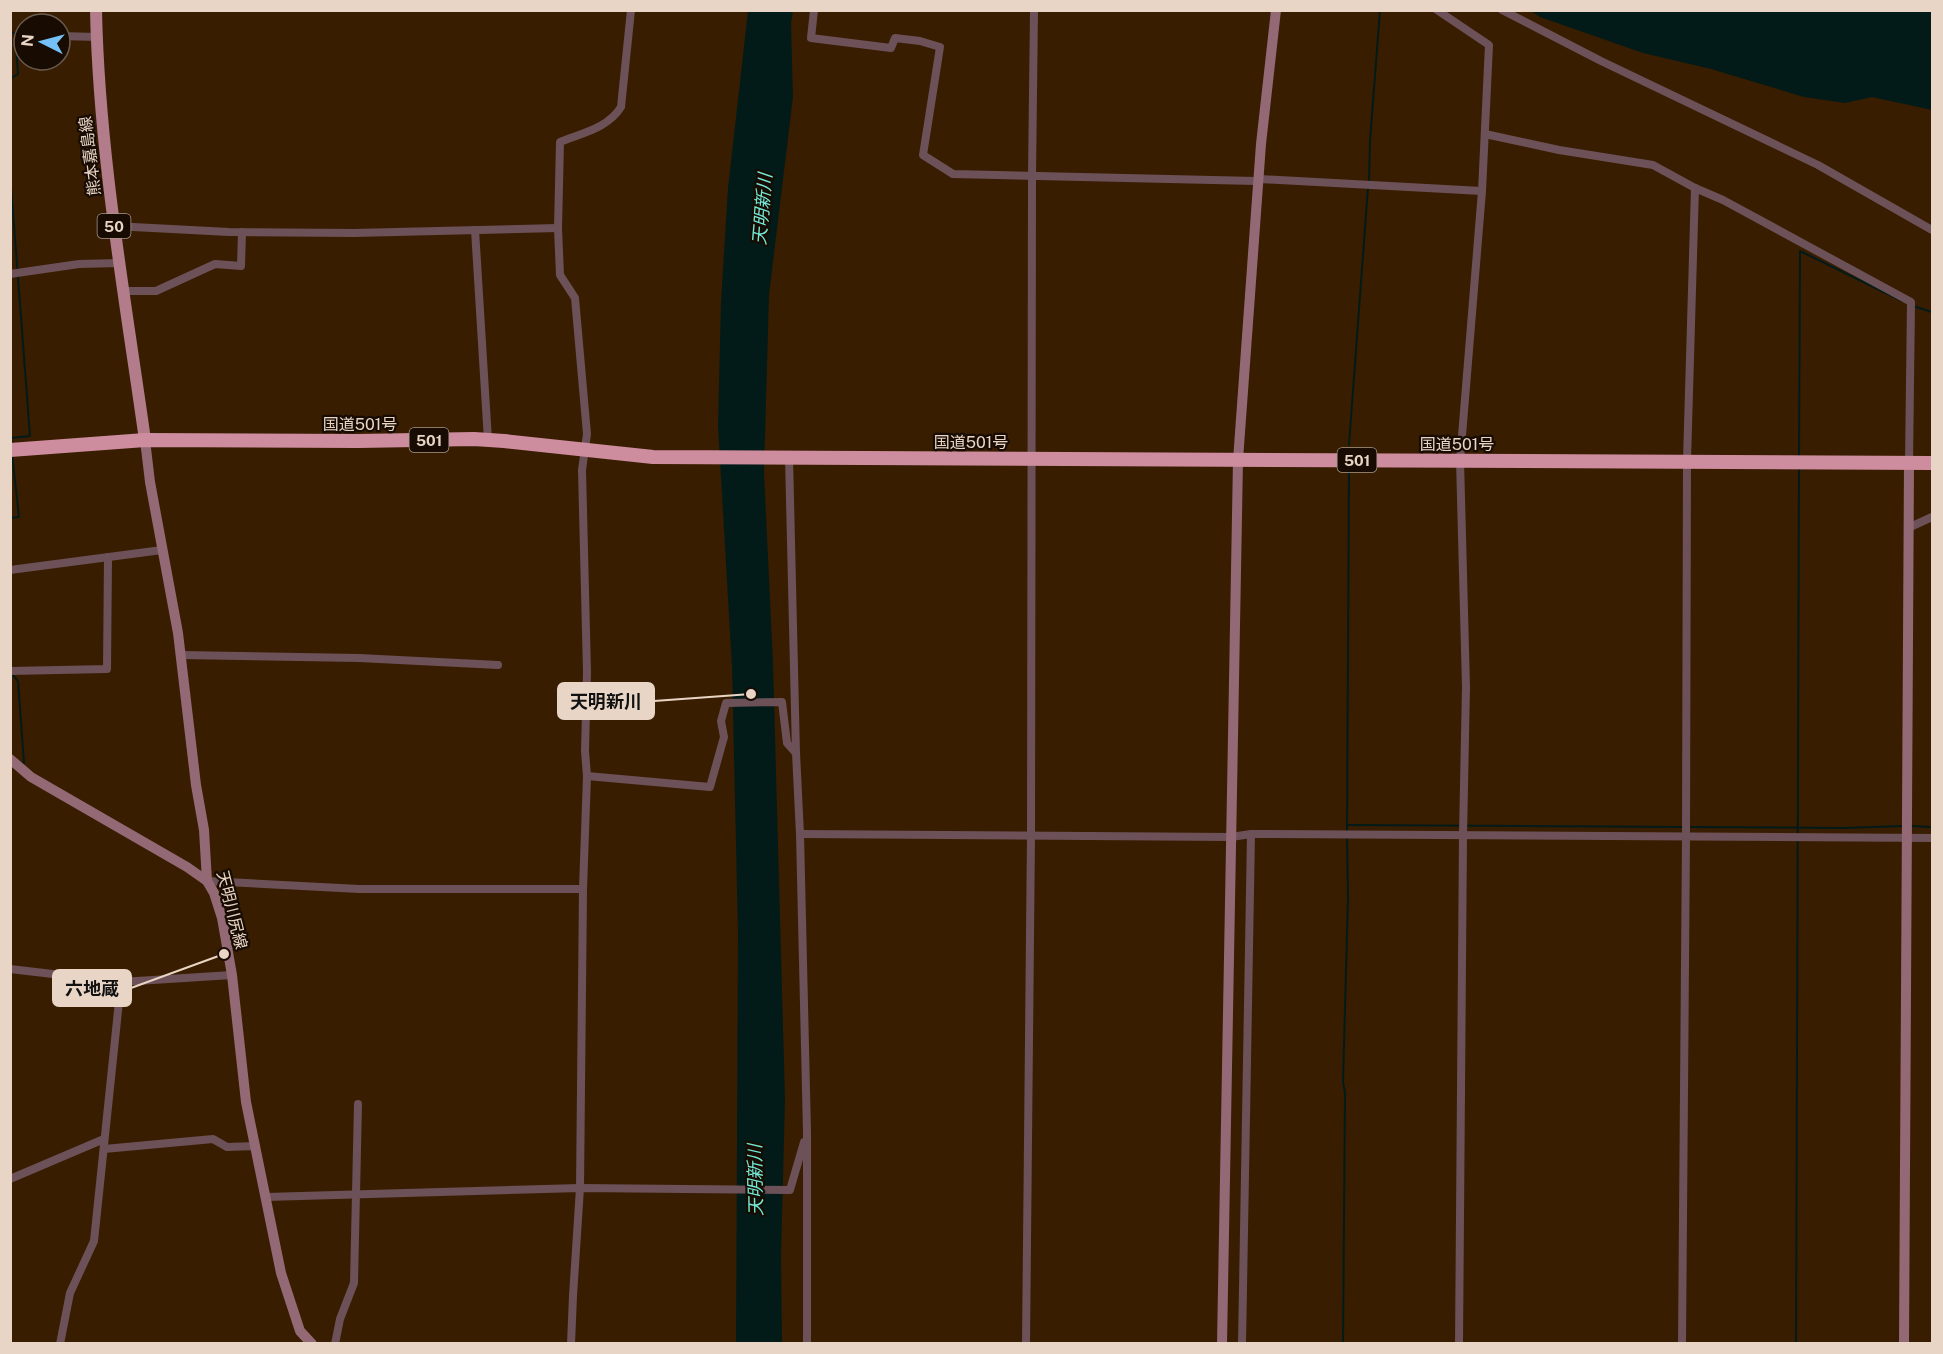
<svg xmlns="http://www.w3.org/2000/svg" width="1943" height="1354" font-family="'Public Sans','Noto Sans JP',sans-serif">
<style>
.water{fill:#031b18}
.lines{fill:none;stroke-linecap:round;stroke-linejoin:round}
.stream{stroke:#031b18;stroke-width:2}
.street{stroke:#6c5158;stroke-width:8}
.secondary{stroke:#936975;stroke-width:10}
.primary{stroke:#b27c8b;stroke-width:12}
.highway{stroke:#ce8d9f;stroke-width:14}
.labels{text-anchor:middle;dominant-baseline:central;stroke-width:4.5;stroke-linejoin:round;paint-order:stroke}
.shield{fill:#170b02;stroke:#a9988a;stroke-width:1.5}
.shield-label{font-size:15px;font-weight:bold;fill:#e8d5c5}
.street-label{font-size:16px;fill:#e8d5c5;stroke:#170b02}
.water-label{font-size:18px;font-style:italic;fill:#73ead7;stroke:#170b02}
.leader{fill:none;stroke:#e8d5c5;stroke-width:2}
.callout-dot{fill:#e8d5c5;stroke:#170b02;stroke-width:2}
.callout{fill:#e8d5c5;stroke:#e8d5c5;stroke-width:2}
.callout-label{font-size:18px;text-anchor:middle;font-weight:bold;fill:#111}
</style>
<rect width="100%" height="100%" fill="#391d01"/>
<!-- water -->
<g class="water">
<path d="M748 11H793L791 23 793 97 769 295 764 473 773 663 785 1099 781 1258 782 1343H736L738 934 732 667 718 426 721 302 728 188Z"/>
<path d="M1531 11H1932V110L1872 97 1845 103 1804 97 1711 69 1643 53 1540 17Z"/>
</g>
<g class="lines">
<!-- stream -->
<g class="stream">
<path d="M10 32 15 33 18 74 10 79"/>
<path d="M10 172 30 436 11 438 12 446"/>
<path d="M1369 182 1370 141 1380 10"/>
<path d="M1913 306 1932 312"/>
<path d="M1349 445 1368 187"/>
<path d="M1799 458 1800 251 1902 301"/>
<path d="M10 518 19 517 12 454"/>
<path d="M12 674 18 681 24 763H22"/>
<path d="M1347 825 1683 827"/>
<path d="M1911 826 1932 827"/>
<path d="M1689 827 1844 828 1902 826"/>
<path d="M1347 832 1349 469"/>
<path d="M1343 1344 1345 1093 1343 1082 1348 898 1347 838"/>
<path d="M1796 1344 1799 467"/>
</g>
<!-- street -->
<g class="street">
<path d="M814 10 811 38 891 48 895 38 920 41 940 47 923 155 953 174 1256 181 1260 179 1482 191"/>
<path d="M1437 10 1489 45 1482 191 1460 460 1466 687 1463 835 1459 1344"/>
<path d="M1502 10 1601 61 1818 165 1932 230"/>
<path d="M60 36 97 37"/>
<path d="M1485 134 1559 150 1653 165 1695 188 1723 200 1911 302 1909 463"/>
<path d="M114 226 229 232 354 233 558 228"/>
<path d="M475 230 488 440"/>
<path d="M10 274 79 264 120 263"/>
<path d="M124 291H156L215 264 241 266 242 232"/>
<path d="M789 457 796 753 800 834 807 1132V1344"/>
<path d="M1908 528 1932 517"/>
<path d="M10 570 162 550"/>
<path d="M181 655 359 658 498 665"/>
<path d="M10 671 107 669 108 557"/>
<path d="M587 776 710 787 724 737 721 721 726 703 782 702 787 743 796 753"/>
<path d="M800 834 1231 837 1251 834 1932 838"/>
<path d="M207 881 359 889H583"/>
<path d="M10 969 121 982 232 975"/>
<path d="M104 1149 213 1139 227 1147 256 1146"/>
<path d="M10 1179 104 1139"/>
<path d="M266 1197 580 1188 790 1190 804 1142"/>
<path d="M60 1344 70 1293 94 1241 121 982"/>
<path d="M335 1344 340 1319 354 1283 358 1104"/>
<path d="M571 1344 573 1296 580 1188 583 889 587 776 585 751 587 672 582 470 587 434 575 298 560 275 558 228 560 142C582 133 608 128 621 107L631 10"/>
<path d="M1026 1344 1031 835 1032 176 1034 10"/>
<path d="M1242 1344 1251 834"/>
<path d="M1682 1344 1686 837 1687 460 1695 188"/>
</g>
<!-- secondary -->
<g class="secondary">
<path d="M145 440 150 482 178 633 196 785 204 830 207 881 214 893 222 918 232 975 246 1102 281 1273 300 1331 312 1344"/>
<path d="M10 759 31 777 187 867 207 881"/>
<path d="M1222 1344 1238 460 1261 144 1276 10"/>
<path d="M1904 1344 1909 463"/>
</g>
<!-- primary -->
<path class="primary" d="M96 10C99 154 125 297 145 440"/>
<!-- highway -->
<path class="highway" d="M10 450 145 440 358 441 474 439 504 441 653 457 1932 463"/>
</g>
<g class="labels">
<!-- shield labels -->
<g class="shield">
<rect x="97.5" y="214" width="33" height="24" rx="4.5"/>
<rect x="409.5" y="428" width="39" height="24" rx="4.5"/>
<rect x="1337.5" y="448" width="39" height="24" rx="4.5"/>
</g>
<g class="shield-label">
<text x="114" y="226">50</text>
<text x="429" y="440">501</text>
<text x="1357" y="460">501</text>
</g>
<!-- street labels -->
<g class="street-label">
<text transform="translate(90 156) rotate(-97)">熊本嘉島線</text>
<text x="360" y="424">国道501号</text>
<text x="971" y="442">国道501号</text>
<text x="1457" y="444">国道501号</text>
<text transform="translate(232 910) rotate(76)">天明川尻線</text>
</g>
<!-- water labels -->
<g class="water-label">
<text transform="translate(762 209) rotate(-85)">天明新川</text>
<text transform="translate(755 1180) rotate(-91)">天明新川</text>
</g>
</g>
<!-- callouts -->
<path class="leader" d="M751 694L654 701M224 954L131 988"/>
<g class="callout-dot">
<circle cx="751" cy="694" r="6"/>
<circle cx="224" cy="954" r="6"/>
</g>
<g class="callout">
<rect x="558" y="683" width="96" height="36" rx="6"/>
<rect x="53" y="970" width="78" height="36" rx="6"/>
</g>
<g class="callout-label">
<text x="606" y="708">天明新川</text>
<text x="92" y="995">六地蔵</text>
</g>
<!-- border -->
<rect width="1943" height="1354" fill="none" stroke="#e8d5c5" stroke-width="24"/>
<!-- north arrow -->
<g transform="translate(42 42) rotate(276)"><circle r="28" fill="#170b02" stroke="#6b5c50" stroke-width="1.5"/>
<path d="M0-4.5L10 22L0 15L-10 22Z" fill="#75c0f6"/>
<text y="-9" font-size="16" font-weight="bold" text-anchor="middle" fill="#e8d5c5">N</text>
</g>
</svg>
